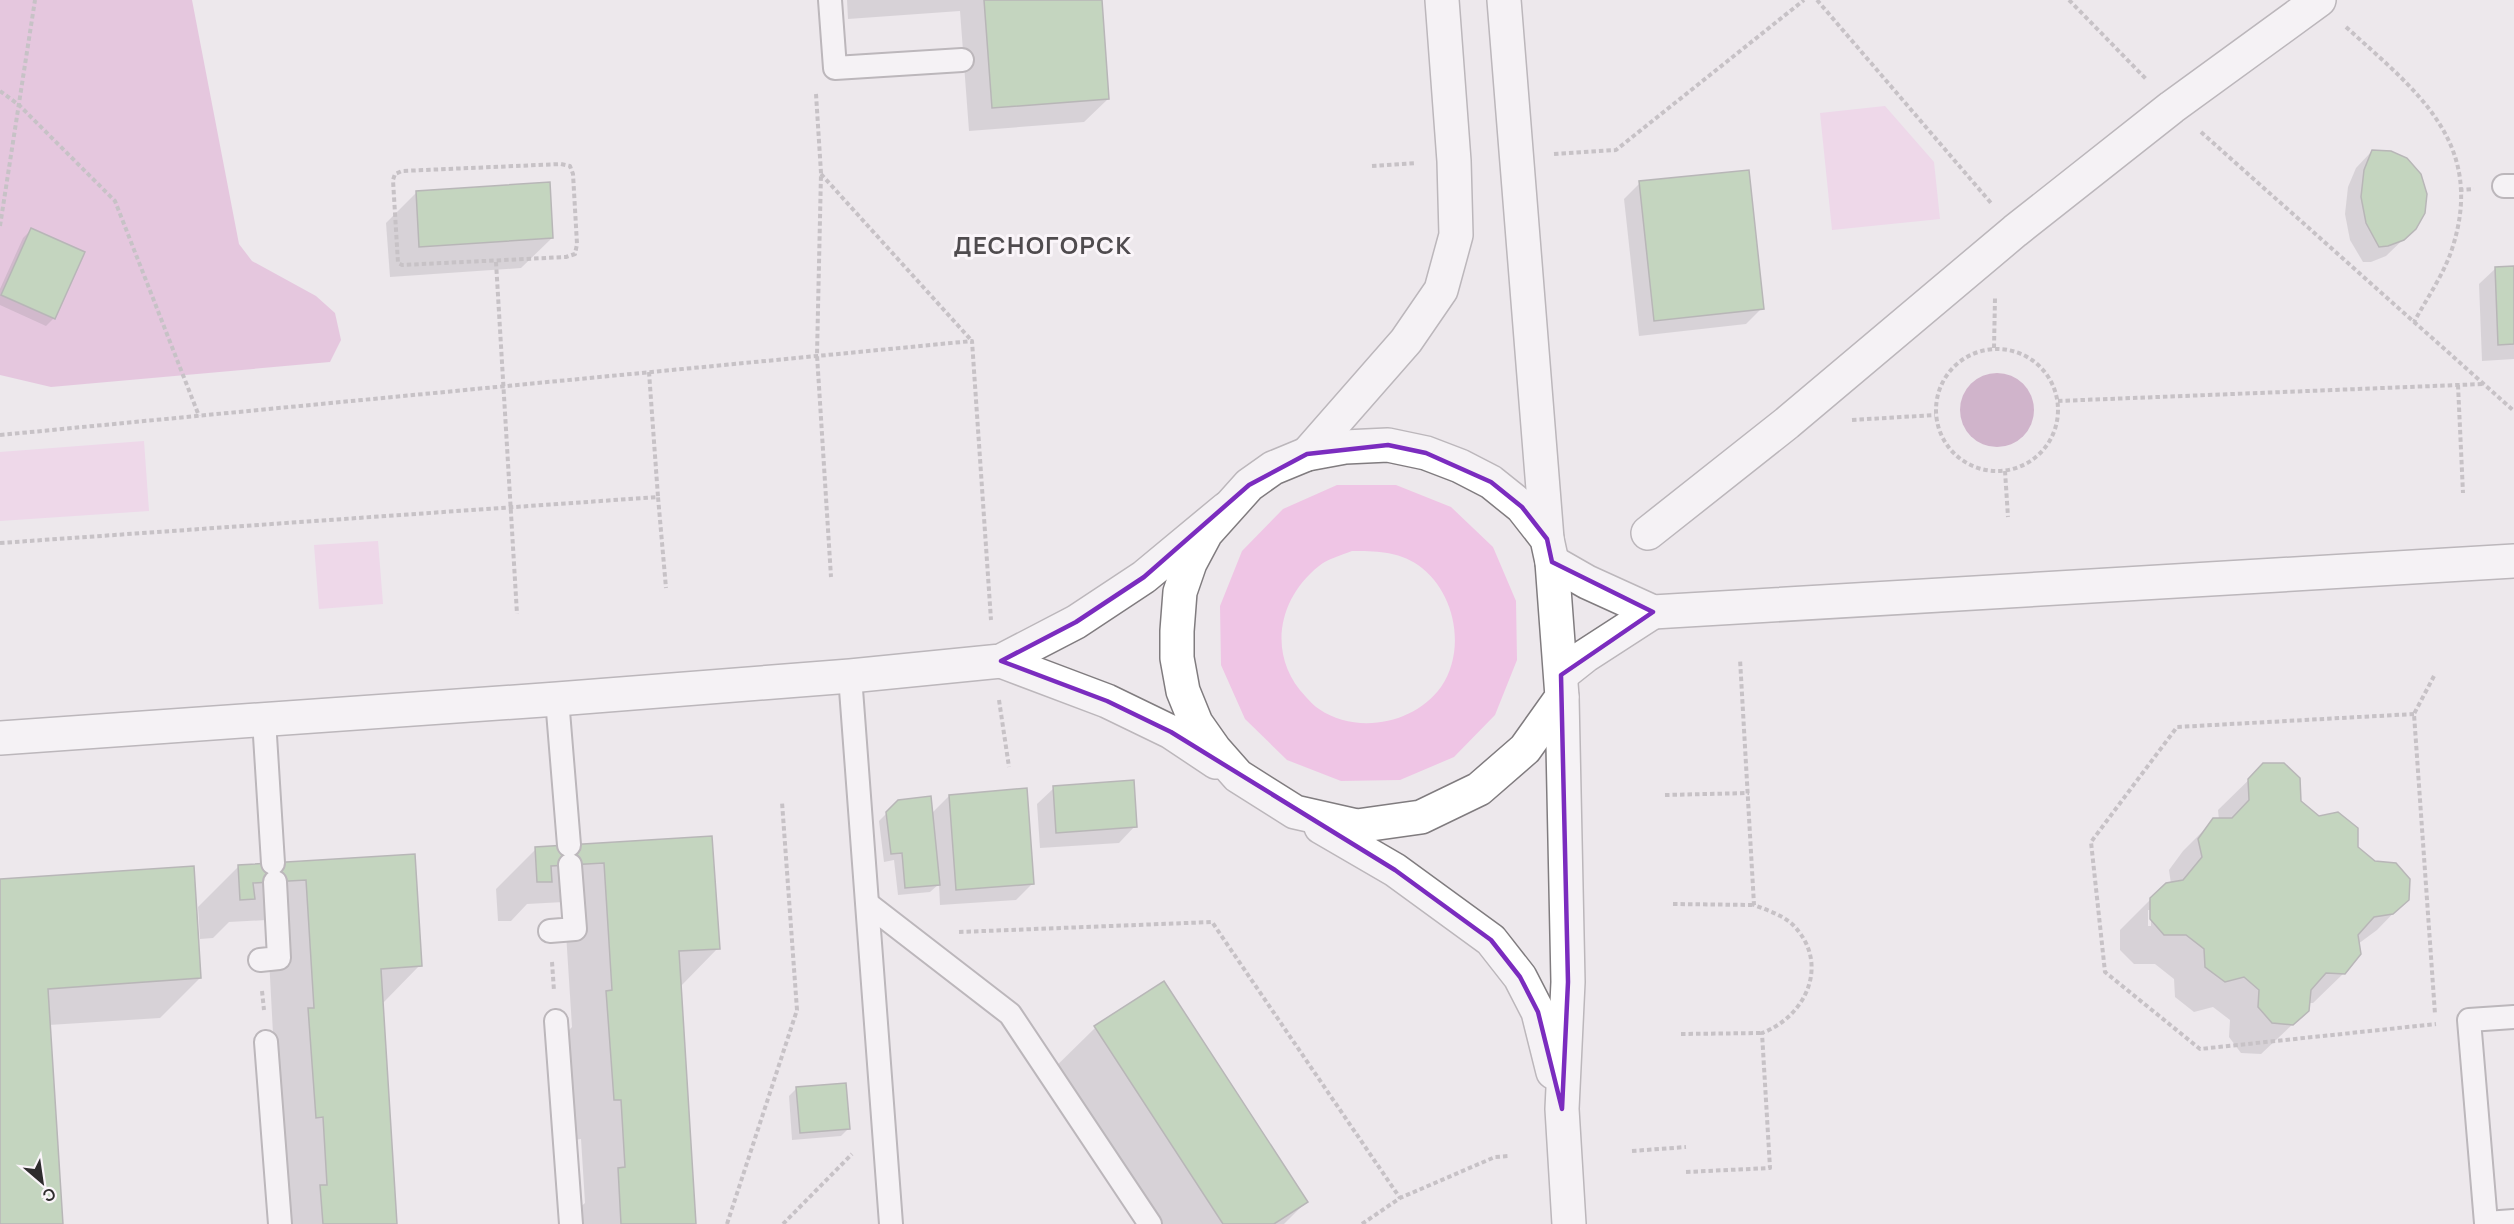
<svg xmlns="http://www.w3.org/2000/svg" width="2514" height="1224" font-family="Manrope,sans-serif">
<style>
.green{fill:#efc5e5;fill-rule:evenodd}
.forest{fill:#dba1cd}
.water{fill:#ae77a2}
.shadow{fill:#0003;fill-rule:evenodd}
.building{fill:#93be87;stroke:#787b77;stroke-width:1.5}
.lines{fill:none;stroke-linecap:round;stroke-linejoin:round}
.service-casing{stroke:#807c7f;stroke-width:26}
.pedestrian-casing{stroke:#807c7f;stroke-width:36}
.tertiary-casing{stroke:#807c7f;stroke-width:36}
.path{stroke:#999598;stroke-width:4;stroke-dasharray:4.5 3;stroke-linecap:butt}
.service{stroke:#fff;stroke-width:22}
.pedestrian{stroke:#fff;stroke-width:33}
.tertiary{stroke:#fff;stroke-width:33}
.marked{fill:none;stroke:#7b2cbf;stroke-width:4.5;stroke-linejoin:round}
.labels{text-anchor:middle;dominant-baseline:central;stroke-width:6;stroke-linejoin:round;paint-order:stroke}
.district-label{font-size:24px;font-weight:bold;letter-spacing:1.5px;fill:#4f4b4e;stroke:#faf5f9}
</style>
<rect width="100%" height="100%" fill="#ede8ec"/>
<!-- green -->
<g class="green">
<path d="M1885 106 1934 162 1940 219 1832 230 1820 113Z"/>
<path d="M144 441 149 511 0 521V452Z"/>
<path d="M1337 485H1396L1451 507 1493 547 1516 601 1517 660 1495 715 1454 757 1400 780 1341 781 1287 760 1245 719 1221 665 1220 606 1242 551 1283 509ZM1352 551C1374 551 1398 551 1418 565 1455 591 1467 649 1441 687 1414 724 1357 735 1319 709 1314 706 1310 701 1306 697 1267 657 1277 599 1319 566 1327 559 1342 555 1352 551Z"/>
<path d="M378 541 383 604 319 609 314 545Z"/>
</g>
<!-- forest -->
<path class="forest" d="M0 0H192L239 244 252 261 316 296 335 313 341 340 330 362 51 387 0 375Z"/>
<!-- water -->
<circle class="water" cx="1997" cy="410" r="37"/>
<!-- shadow -->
<g class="shadow">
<path d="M847 0H1100L1108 99 1084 122 969 131 960 11 848 19Z"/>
<path d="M2372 151 2415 228 2386 256 2371 262H2363L2350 240 2345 214 2348 187 2356 168Z"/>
<path d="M1640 183 1762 308 1746 324 1639 336 1624 199Z"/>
<path d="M417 192 552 238 521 268 390 277 386 223Z"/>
<path d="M31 230 54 318 46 326 0 305V289L23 238Z"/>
<path d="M2514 267V359L2482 361 2479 284 2496 268Z"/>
<path d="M2264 765 2300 802 2356 848 2407 899 2377 930 2358 944 2344 973 2313 1003H2308V1010L2261 1054 2241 1053 2229 1037 2230 1020 2213 1007 2194 1012 2175 997 2174 979 2155 964H2134L2120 950V930L2166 884H2171L2169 870 2183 851 2214 820H2219L2218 810ZM2148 910H2151V926H2148Z"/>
<path d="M1054 788 1135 826 1119 843 1040 848 1037 804Z"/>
<path d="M949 796 1033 883 1016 900 940 905 939 884 930 892 898 895 894 860 884 862 879 821 899 801 931 814Z"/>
<path d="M711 837 718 948 680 987 695 1224H579L578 1209 585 1203 581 1139 574 1140 567 1032 572 1027 564 902 527 904 511 921H498L496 889 536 849Z"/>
<path d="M413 855 420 965 382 1004 396 1224H283L267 920 229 922 213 938 200 939 198 907 238 867Z"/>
<path d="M0 880 200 978 160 1018 49 1025 62 1224H0Z"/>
<path d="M1095 1028 1306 1202 1284 1224H1138L1043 1079Z"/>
<path d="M797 1088 849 1128 841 1136 792 1140 789 1096Z"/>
</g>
<!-- building -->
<g class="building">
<path d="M984 0H1102L1109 99 992 108Z"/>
<path d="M2372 150 2391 151 2407 158 2421 174 2427 194 2425 213 2416 229 2404 240 2388 246 2379 247 2366 223 2361 197 2364 170Z"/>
<path d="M1749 170 1764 309 1654 321 1639 181Z"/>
<path d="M550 182 553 238 419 247 416 191Z"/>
<path d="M31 228 85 252 55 319 1 295Z"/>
<path d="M2514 266V344L2498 345 2495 267Z"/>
<path d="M2263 763H2284L2300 778 2301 801 2319 816 2338 812 2358 828V847L2375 861 2396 863 2410 879 2409 900 2393 914 2374 917 2358 935 2361 954 2345 974 2326 973 2311 990 2309 1011 2293 1025 2272 1023 2258 1007 2259 990 2244 977 2225 982 2205 967 2204 949 2186 935H2164L2150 919V898L2166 883 2183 880 2202 857 2198 839 2213 818H2232L2249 800 2248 779Z"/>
<path d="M1134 780 1137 827 1056 833 1053 786Z"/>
<path d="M1027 788 1034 884 956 890 949 795Z"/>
<path d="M931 796 940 885 905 888 902 853 891 854 886 812 898 800Z"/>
<path d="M712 836 720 949 679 951 696 1224H621L618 1168 625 1167 621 1100H614L610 1045 606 991 612 990 604 863 551 866 552 882H537L535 847Z"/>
<path d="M415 854 422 966 381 969 397 1224H323L320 1185H327L323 1117 316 1118 308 1008H314L306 880 253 883 255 899 240 900 238 865Z"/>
<path d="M194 866 201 978 48 989 63 1224H0V879Z"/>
<path d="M1164 981 1308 1202 1274 1224H1223L1094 1026Z"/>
<path d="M846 1083 850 1129 800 1133 796 1087Z"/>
</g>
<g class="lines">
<!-- service casing -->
<g class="service-casing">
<g id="service">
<path d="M830 0 835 68 962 60"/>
<path d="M2504 186H2514"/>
<path d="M850 676 891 1224"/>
<path d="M557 699 569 845"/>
<path d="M264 720 273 863"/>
<path d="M869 905 1010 1014 1150 1224"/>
<path d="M550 931 575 929 570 865"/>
<path d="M260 960 279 958 275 882"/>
<path d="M2514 1017 2469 1020 2486 1223 2514 1221"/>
<path d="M556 1021 571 1224"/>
<path d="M266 1042 280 1224"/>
</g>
</g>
<!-- pedestrian casing -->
<g class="pedestrian-casing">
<path id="pedestrian" d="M1648 533 1787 423 2015 231 2172 107 2319 0"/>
</g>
<!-- tertiary casing -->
<g class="tertiary-casing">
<g id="tertiary">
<path d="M1504 0 1547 539"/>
<path d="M1388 445 1426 453 1460 466 1491 482 1522 507 1547 539 1552 562 1562 697 1525 749 1479 789 1421 817 1357 826 1295 812 1238 776 1215 750 1196 723 1183 691 1177 658V631L1180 592 1190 563 1206 533 1249 485 1273 468 1307 454 1345 447Z"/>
<path d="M1307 454 1406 341 1441 290 1456 235 1454 161 1442 0"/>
<path d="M1552 562 1587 582 1653 612 2514 561"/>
<path d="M1001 661 1107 701 1171 732 1216 762"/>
<path d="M1561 675 1585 656 1653 612"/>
<path d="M1562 697 1568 982 1562 1109 1569 1224"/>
<path d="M0 738 557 699 850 676 1001 661 1076 622 1144 577 1226 509"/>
<path d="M1321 827 1395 870 1491 940 1520 977 1538 1012 1553 1072"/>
</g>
</g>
<!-- path -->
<g class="path">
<path d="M1817 0 1991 203"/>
<path d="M2069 0 2146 79"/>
<path d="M2346 27C2415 90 2487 142 2452 249 2444 274 2427 298 2414 322"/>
<path d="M0 91 19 105 115 201 199 416"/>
<path d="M816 94 821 173 817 355 831 577"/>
<path d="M2201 132 2514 411"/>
<path d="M1554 154 1616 150 1804 0"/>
<path d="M561 164 570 166 573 174 577 244 575 254 566 257 402 265 398 263 393 180 395 174 402 171Z"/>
<path d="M1372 166 1416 163"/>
<path d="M821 174 972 341"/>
<path d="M2459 190 2474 189"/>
<path d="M0 226 35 0"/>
<path d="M496 262 517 614"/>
<path d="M1994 348 1995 298"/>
<circle cx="1997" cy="410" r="61"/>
<path d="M649 372 658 497"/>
<path d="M2458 385 2463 493"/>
<path d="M2058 401 2483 384"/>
<path d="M1852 420 1935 415"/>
<path d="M0 435 972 341 991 620"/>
<path d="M2005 471 2008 517"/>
<path d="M0 543 658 497 666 588"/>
<path d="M2434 676 2414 714 2435 1014"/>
<path d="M999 700 1009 767"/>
<path d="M2414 714 2177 727 2091 842 2105 972 2200 1049 2436 1024"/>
<path d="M1665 795 1749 793"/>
<path d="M1673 904 1754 905"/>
<path d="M959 932 1212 922 1400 1198"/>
<path d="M552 962 554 991"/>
<path d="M262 991 264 1010"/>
<path d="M1681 1034 1762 1033"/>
<path d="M1632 1151 1686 1147"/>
<path d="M1686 1172 1770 1168 1762 1033C1807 1016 1831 962 1792 924 1782 915 1767 910 1754 905L1740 659"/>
<path d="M727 1224 797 1010 782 802"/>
<path d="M783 1224 852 1154"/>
<path d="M1362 1224 1400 1198 1495 1157 1509 1156"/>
</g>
<!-- service -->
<use href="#service" class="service"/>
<!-- pedestrian -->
<use href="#pedestrian" class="pedestrian"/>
<!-- tertiary -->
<use href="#tertiary" class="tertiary"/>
</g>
<!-- marked area -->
<path d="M0 0H2514V1224H0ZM1388 445 1426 453 1491 482 1522 507 1547 539 1552 562 1653 612 1561 675 1568 982 1562 1109 1538 1012 1520 977 1491 940 1395 870 1171 732 1107 701 1001 661 1076 622 1144 577 1249 485 1307 454Z" fill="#ede8ec" fill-opacity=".55" fill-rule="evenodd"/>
<path class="marked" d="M1388 445 1426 453 1491 482 1522 507 1547 539 1552 562 1653 612 1561 675 1568 982 1562 1109 1538 1012 1520 977 1491 940 1395 870 1171 732 1107 701 1001 661 1076 622 1144 577 1249 485 1307 454Z"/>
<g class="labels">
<!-- district labels -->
<g class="district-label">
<text x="1043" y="244">ДЕСНОГОРСК</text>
</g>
</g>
<!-- north arrow -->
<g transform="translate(42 1182) rotate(151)" stroke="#faf5f9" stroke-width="4.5" paint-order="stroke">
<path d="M0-4.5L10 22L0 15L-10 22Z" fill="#2e2c2d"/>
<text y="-9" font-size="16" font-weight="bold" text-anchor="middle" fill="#2e2c2d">С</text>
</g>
</svg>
